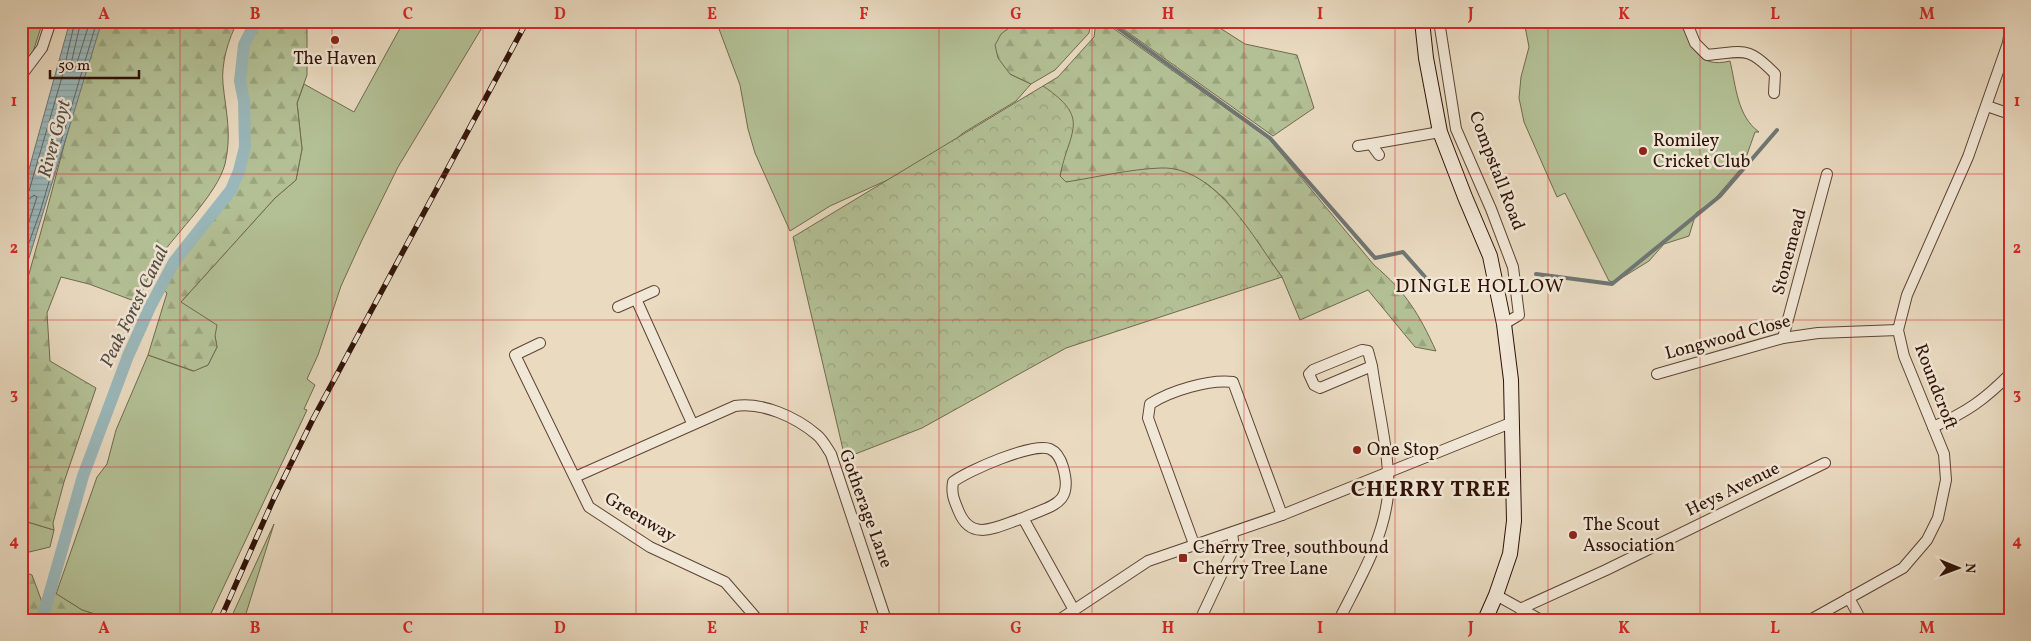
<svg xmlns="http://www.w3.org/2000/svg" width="2031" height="641" font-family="Vollkorn,serif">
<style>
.green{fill:#b3c095;stroke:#71694e}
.forest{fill:url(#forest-firs);stroke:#71694e}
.park{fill:url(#park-crowns);stroke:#71694e}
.water{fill:url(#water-rules);stroke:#6f7673}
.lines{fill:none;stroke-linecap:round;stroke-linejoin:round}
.shore{stroke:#646561;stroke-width:1}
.stream{stroke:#6f7673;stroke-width:4}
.canal{stroke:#9ab8bb;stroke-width:12}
.street-casing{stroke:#5e4435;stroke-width:12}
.secondary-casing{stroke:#2f1207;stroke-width:16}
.street{stroke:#f1e7d6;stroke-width:10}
.secondary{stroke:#f1e7d6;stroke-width:14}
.rail-casing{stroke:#2f1207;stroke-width:5.5}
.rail{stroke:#f1e7d6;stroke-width:4;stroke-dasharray:11;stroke-linecap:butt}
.grid{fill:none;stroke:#d62828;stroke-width:1;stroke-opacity:0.55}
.poi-dot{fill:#8f2418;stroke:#f1e7d6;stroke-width:2}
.labels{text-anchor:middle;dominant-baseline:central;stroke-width:5;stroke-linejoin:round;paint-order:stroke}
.poi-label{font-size:18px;fill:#2f1207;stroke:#f1e7d6;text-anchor:start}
.street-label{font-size:18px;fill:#2f1207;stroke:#f1e7d6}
.water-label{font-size:19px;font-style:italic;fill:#544c46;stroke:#f1e7d6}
.neighbourhood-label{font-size:19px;letter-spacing:1px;fill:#2f1207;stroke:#f1e7d6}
.district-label{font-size:22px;font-weight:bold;letter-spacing:1px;fill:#2f1207;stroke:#f1e7d6}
.neatline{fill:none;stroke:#d62828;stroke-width:2}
.grid-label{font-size:16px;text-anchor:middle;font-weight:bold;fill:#d62828}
</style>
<defs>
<pattern id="forest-firs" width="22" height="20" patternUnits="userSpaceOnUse" patternTransform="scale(1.25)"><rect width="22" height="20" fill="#b3c095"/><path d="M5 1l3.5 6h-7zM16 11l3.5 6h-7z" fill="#9aa47f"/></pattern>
<pattern id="park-crowns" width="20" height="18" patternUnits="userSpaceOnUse" patternTransform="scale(1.25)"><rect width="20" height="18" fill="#b3c095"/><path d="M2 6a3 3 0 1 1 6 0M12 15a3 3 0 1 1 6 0" fill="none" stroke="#9aa47f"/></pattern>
<pattern id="water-rules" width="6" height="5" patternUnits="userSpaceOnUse" patternTransform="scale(1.25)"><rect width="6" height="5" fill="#9ab8bb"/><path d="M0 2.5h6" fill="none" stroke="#859d9f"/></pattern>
</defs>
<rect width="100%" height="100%" fill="#e9dac0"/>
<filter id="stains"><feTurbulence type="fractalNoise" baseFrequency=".004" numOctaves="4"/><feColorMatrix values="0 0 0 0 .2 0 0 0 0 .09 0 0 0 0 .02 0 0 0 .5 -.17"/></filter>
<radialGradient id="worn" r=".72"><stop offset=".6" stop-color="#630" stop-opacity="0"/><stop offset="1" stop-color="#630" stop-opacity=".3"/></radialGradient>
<!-- green -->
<g class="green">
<path d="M21 21H43L32 55 21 68Z"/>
<path d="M404 21H486L398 167 362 240 341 286 318 355 307 379 315 385 304 409 307 410 208 620H113L82 610 56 594 97 477 107 464 116 430 148 355 193 371 208 365 217 347 215 336 181 302 275 198 296 180 302 149 297 103 304 84 354 112Z"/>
<path d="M716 21H1018L1012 27 1010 74 1031 84 1016 101 963 133 934 159 830 206 790 231 755 153 748 129 740 85Z"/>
<path d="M1524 21H1681C1691 47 1699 69 1730 61 1736 86 1737 116 1759 132H1755L1743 166 1713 201 1696 213 1689 236 1664 244 1649 261 1615 282 1609 281 1565 193 1557 197 1524 122 1519 98 1521 77 1529 47Z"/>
<path d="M21 520 54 530 50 547 21 554Z"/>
<path d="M274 524 244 620H230Z"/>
</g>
<!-- forest -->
<g class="forest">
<path d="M98 21H238C228 39 221 64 223 84 226 113 232 134 225 164 217 194 178 231 159 258 150 271 144 288 137 302L89 284 61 277 47 313 50 361 96 388 64 482 53 523 54 530 21 520V305C28 274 38 244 46 213 63 149 80 85 98 21Z"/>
<path d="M256 21H307V75L297 103 302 149 296 180 275 198 181 302 217 325 215 336 217 347 208 365 194 371 148 355 167 293 161 288 174 262 231 190 239 171 245 147 244 101 240 81 244 45Z"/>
<path d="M1018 21H1091L1089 33 1055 70 1031 84 1010 74 998 58 995 45 1001 34Z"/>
<path d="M1096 21H1103L1269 139 1374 265C1406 292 1419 314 1436 351L1415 347 1368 290 1300 320 1282 277 1225 199 1206 183 1066 182 1060 176 1062 166 1043 86 1058 77 1094 37Z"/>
<path d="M1112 21H1209L1245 44 1297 55 1314 108 1273 136Z"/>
<path d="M21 571 32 575 42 602 46 605 52 591 82 610 113 620H21Z"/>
</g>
<!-- park -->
<path class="park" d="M1043 86C1092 119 1069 130 1060 176L1066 182C1098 177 1130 169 1161 168 1216 166 1254 239 1282 277L1066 348 922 428 845 458 793 237Z"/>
<!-- water -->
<path class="water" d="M70 21H102L21 284V198Z"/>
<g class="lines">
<!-- shore -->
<g class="shore">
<path d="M81 21 70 68 72 71 75 69 90 21"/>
<path d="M21 195 29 191 62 77 75 21"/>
<path d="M21 201 28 200 34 195 37 197 21 246"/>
<path d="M21 265 40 212 97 21"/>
</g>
<!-- stream -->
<g class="stream">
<path d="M1108 21 1270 138 1375 258 1403 252 1426 278"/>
<path d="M1536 274 1612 284 1720 196 1777 130"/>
</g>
<!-- canal -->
<path class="canal" d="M42 620 83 476 128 356 150 307 174 262 231 190 239 171 245 147 244 101 240 81 244 45 256 21"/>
<!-- street casing -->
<g class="street-casing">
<g id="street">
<path d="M1439 21 1456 129 1491 209 1513 267 1519 315 1504 324"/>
<path d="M1686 21 1695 43 1707 55C1744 52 1747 45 1775 74L1774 93"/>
<path d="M21 76 42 48 51 21"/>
<path d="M1987 106 2010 114"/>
<path d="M1358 146 1371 144"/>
<path d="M1379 155 1371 144 1440 132"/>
<path d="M636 299 692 423"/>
<path d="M618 307 654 291"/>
<path d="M1783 338 1827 174"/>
<path d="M540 343 515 355 589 507 650 547 725 582 758 620"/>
<path d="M1657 374 1783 338 1818 333 1898 330"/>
<path d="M1933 427C1967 412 1984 400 2010 374"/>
<path d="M575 477 735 406C763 402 796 417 817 435 823 440 827 448 831 454L886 620"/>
<path d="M1023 518C1052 505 1074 505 1063 467 1061 460 1057 452 1050 449 1033 442 967 471 953 482 951 494 954 500 959 512 972 543 998 526 1023 518L1074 610"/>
<path d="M1194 544 1148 418 1150 404C1170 391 1209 379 1233 382L1282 515"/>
<path d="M1496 595 1541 620"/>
<path d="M1849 598 1861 620"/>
<path d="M1520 609 1606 570 1825 463"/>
<path d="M1059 620 1148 561 1282 515 1513 422"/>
<path d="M1200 620 1234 548 1232 533"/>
<path d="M1339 620C1359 580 1383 541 1388 495 1391 460 1377 403 1372 366L1320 388 1314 385 1309 374 1313 370 1362 350 1368 351 1372 366"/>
<path d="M1810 620 1903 568 1927 540 1938 518 1946 480 1944 454 1904 356 1898 330 1907 295 1968 157 2008 43 2010 29"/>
</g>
</g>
<!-- secondary casing -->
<g class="secondary-casing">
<path id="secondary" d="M1422 21 1426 58 1440 132 1465 197 1490 256 1504 324 1511 380 1514 521 1510 554 1496 595 1485 620"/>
</g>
<!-- street -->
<use href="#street" class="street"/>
<!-- secondary -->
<use href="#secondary" class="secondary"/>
<!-- rail casing -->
<g class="rail-casing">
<path id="rail" d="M220 620 274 498 313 419 527 21"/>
</g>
<!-- rail -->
<use href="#rail" class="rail"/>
</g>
<!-- grid -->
<path class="grid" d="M180 21V620M332 21V620M483 21V620M636 21V620M788 21V620M939 21V620M1092 21V620M1244 21V620M1395 21V620M1548 21V620M1700 21V620M1851 21V620M21 174H2010M21 320H2010M21 467H2010"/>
<!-- markers -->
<g class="poi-dot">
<circle cx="335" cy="40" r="5"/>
<circle cx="1643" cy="151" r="5"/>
<circle cx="1357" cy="450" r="5"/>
<circle cx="1573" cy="535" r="5"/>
<rect x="1178" y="553" width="10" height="10" rx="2.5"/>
</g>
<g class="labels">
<!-- poi labels -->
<g class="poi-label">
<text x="335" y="59" text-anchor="middle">The Haven</text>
<text x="1653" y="141">Romiley<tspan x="1653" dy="21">Cricket Club</tspan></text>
<text x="1367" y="450">One Stop</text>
<text x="1583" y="525">The Scout<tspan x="1583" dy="21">Association</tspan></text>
<text x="1193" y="548">Cherry Tree, southbound<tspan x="1193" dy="21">Cherry Tree Lane</tspan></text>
</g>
<!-- street labels -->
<g class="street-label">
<text transform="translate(1496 171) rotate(69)">Compstall Road</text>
<text transform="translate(1790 252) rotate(-75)">Stonemead</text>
<text transform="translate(1728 338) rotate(-15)">Longwood Close</text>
<text transform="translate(1935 387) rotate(69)">Roundcroft</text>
<text transform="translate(1733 490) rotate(-26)">Heys Avenue</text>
<text transform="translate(865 509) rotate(70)">Gotherage Lane</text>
<text transform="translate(640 518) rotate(31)">Greenway</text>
</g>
<!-- water labels -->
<g class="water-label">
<text transform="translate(55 139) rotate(-75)">River Goyt</text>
<text transform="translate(135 307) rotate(-64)">Peak Forest Canal</text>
</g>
<!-- neighbourhood labels -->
<g class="neighbourhood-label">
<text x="1480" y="287">DINGLE HOLLOW</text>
</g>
<!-- district labels -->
<g class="district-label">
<text x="1431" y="490">CHERRY TREE</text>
</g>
</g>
<!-- margin -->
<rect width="2031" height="641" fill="none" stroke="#e9dac0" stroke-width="55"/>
<!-- north arrow -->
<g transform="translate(1958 568) rotate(91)" stroke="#f1e7d6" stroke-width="4" paint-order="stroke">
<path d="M0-4L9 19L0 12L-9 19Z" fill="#2f1207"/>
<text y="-8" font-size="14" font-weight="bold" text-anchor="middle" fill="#2f1207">N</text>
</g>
<!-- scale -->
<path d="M50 70v8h89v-8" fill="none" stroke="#2f1207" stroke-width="2.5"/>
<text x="58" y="70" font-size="15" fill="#2f1207" stroke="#f1e7d6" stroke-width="4" paint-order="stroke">50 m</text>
<rect x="28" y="28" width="1976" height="586" class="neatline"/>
<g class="grid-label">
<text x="104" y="19">A</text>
<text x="255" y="19">B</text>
<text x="408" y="19">C</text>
<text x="560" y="19">D</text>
<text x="712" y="19">E</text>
<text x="864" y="19">F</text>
<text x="1016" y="19">G</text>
<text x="1168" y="19">H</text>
<text x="1320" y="19">I</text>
<text x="1471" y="19">J</text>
<text x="1624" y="19">K</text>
<text x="1775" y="19">L</text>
<text x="1927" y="19">M</text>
<text x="14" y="106">1</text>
<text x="2017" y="106">1</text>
<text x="14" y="253">2</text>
<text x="2017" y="253">2</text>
<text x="14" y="399">3</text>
<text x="2017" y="399">3</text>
<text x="14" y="546">4</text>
<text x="2017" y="546">4</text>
<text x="104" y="633">A</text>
<text x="255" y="633">B</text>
<text x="408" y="633">C</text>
<text x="560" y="633">D</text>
<text x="712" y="633">E</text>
<text x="864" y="633">F</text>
<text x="1016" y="633">G</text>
<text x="1168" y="633">H</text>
<text x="1320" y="633">I</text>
<text x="1471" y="633">J</text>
<text x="1624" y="633">K</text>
<text x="1775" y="633">L</text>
<text x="1927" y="633">M</text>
</g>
<rect width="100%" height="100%" filter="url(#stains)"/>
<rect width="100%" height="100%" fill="url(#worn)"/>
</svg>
